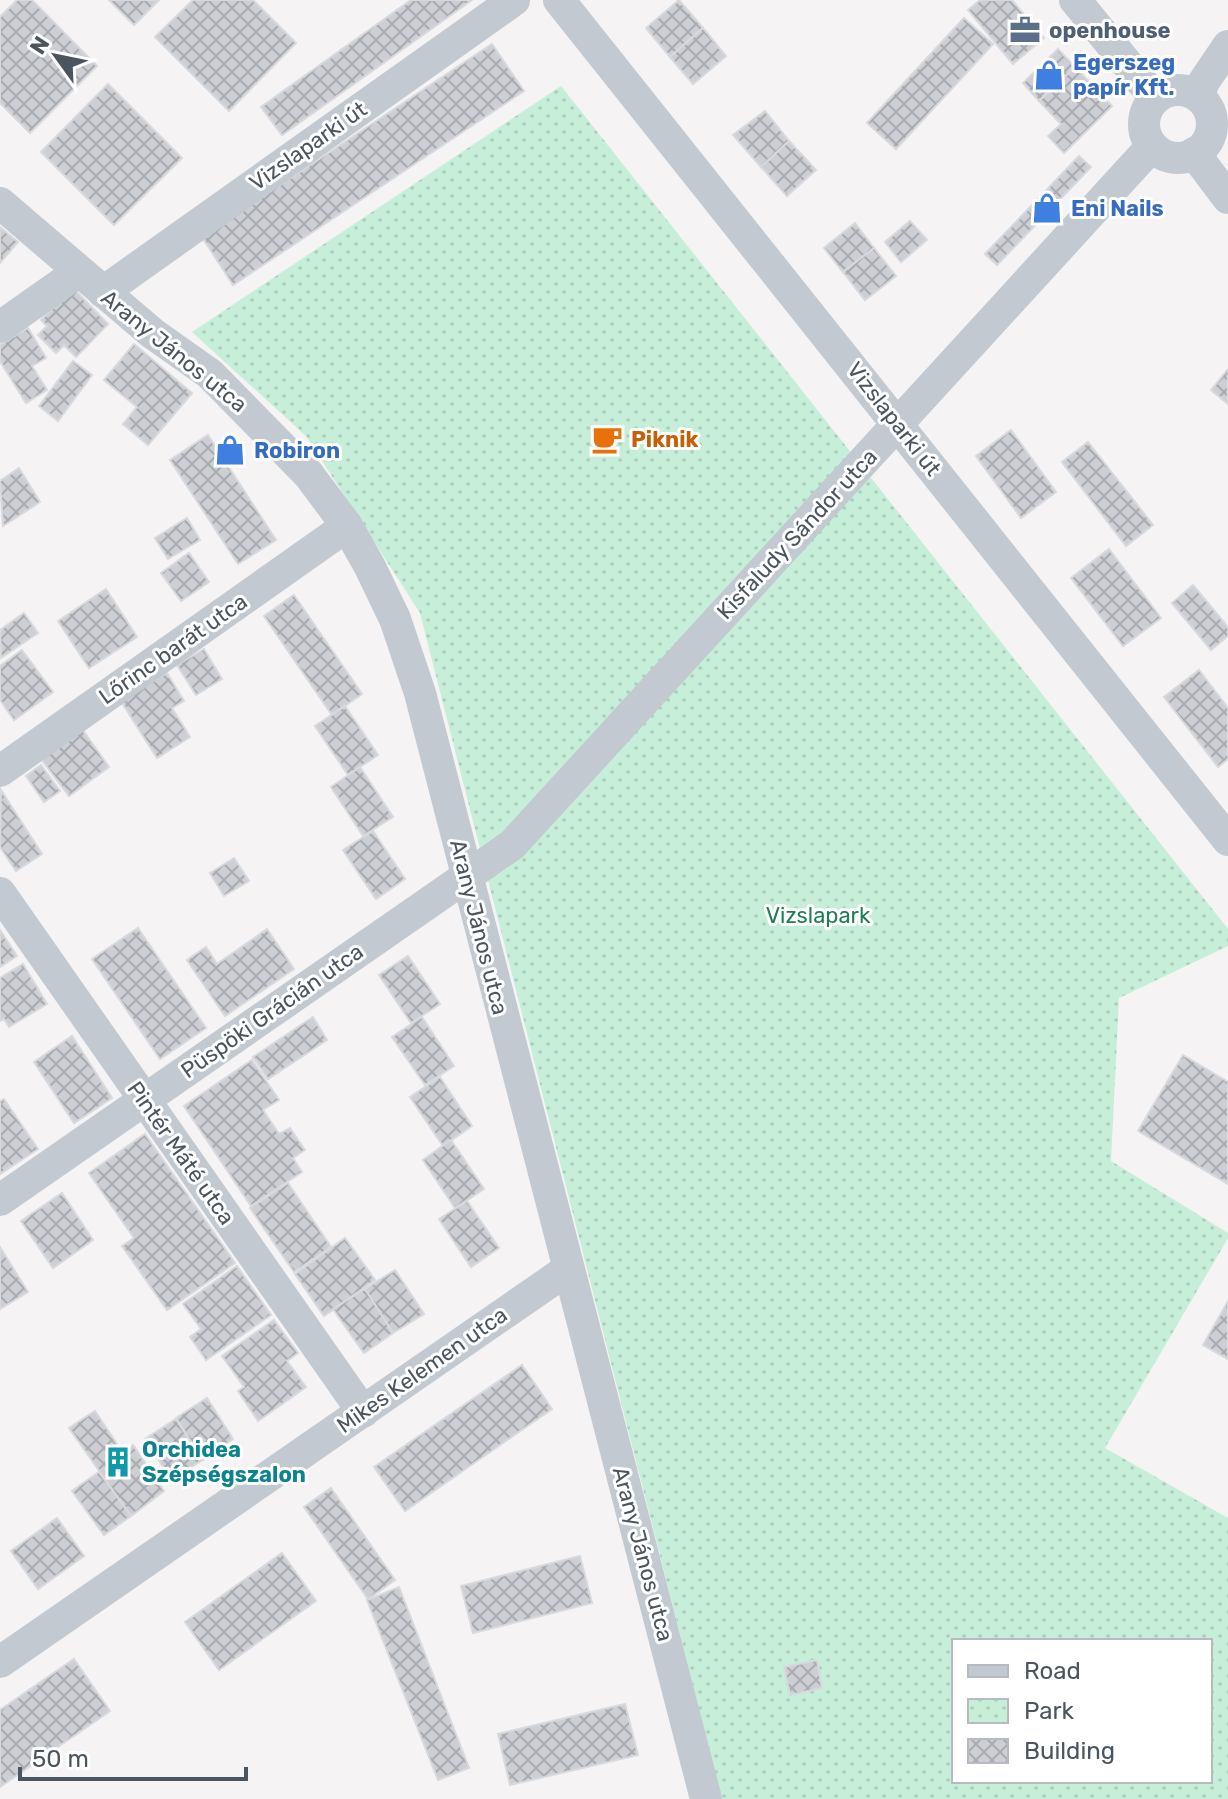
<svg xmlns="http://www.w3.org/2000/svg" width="1228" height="1799" font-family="Rubik,sans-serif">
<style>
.park{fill:url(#park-dots);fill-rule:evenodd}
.building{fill:url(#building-cross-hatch);stroke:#d7d9dd;stroke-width:2}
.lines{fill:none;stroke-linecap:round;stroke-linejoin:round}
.minor{stroke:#c2c9d0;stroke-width:32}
.labels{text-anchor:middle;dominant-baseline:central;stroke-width:6;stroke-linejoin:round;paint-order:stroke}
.service-label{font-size:22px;font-weight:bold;fill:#4e5e75;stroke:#fff;text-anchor:start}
.shop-label{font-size:22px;font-weight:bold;fill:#366cbe;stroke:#fff;text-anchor:start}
.street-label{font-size:22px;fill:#4b555f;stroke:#fff}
.food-label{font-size:22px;font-weight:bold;fill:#c56008;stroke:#fff;text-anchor:start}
.park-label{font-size:22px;fill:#1e7f55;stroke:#fff}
.culture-label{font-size:22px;font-weight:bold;fill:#0d838f;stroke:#fff;text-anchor:start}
</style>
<defs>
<pattern id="park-dots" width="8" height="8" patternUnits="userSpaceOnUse" patternTransform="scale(2)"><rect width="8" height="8" fill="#c6eed8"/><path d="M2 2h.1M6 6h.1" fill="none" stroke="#accebc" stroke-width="1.8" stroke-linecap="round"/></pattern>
<pattern id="building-cross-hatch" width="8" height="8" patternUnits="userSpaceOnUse" patternTransform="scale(2)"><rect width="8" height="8" fill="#cdcfd5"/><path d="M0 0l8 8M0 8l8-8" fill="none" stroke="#a8abb0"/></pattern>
</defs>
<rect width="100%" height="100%" fill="#f5f3f3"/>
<!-- park -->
<path class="park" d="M561 86 1228 929V946L1119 998 1111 1161 1228 1233V1238L1105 1448 1228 1518V1799H722L420 613 306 436 192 332ZM954 1641H1210V1781H954Z"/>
<!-- building -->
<g class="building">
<path d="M17 0H32L97 66 30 133 0 103V17Z"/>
<path d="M109 0H159L134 25Z"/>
<path d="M193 0H253L296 43 229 111 155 37Z"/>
<path d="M411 0H472L282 135 261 107Z"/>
<path d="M679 0 703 28 670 57 646 28Z"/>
<path d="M980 0H1012L1044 38 1013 64 968 10Z"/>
<path d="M964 18 993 44 896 149 867 123Z"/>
<path d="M703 28 726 56 693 84 670 57Z"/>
<path d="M492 44 524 91 233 285 202 237Z"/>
<path d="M1058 49 1075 67 1039 101 1023 83Z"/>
<path d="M1075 67 1112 106 1064 153 1048 136 1061 124 1039 101Z"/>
<path d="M108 84 182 158 114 225 41 152Z"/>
<path d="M765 111 789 141 761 167 733 135Z"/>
<path d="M789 141 816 170 787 196 761 167Z"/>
<path d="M1079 156 1091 167 997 265 985 254Z"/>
<path d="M910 221 927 240 901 262 885 242Z"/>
<path d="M855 223 874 248 843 272 824 248Z"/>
<path d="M0 227 18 242 0 263Z"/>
<path d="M874 248 896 276 865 300 843 272Z"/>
<path d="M73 288 108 324 76 357 64 345 56 353 38 335 47 326 41 320Z"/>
<path d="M28 328 46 358 32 366 47 390 26 403 0 361V345Z"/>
<path d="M134 344 192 393 148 445 123 424 137 407 104 380Z"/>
<path d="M73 361 92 375 58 421 39 406Z"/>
<path d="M1228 369V404L1211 390Z"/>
<path d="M1011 430 1056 492 1021 518 976 456Z"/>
<path d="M208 435 276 540 238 564 170 460Z"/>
<path d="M1088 442 1153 525 1126 546 1062 462Z"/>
<path d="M19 468 40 502 3 526 0 481Z"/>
<path d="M187 518 200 540 168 559 155 538Z"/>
<path d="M1109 549 1161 618 1123 646 1071 578Z"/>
<path d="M189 553 209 582 181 601 161 573Z"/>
<path d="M1193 585 1228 627V636L1211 650 1172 603Z"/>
<path d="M106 589 137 637 89 668 58 621Z"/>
<path d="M294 595 362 694 332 715 264 616Z"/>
<path d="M24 613 38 633 1 658 0 630Z"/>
<path d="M204 649 222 679 196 695 177 665Z"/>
<path d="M22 650 53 692 14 720 0 700V666Z"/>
<path d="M1199 670 1228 708V759L1218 767 1164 697Z"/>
<path d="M167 673 184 701 172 708 190 737 157 758 121 701Z"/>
<path d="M345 706 378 755 348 775 315 726Z"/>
<path d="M82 729 109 767 69 796 41 759Z"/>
<path d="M41 765 60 791 44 802 26 776Z"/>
<path d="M360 767 393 817 363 836 331 787Z"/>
<path d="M1 790 42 854 16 871 0 847Z"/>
<path d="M373 831 405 879 376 899 343 850Z"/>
<path d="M234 858 249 881 224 896 210 873Z"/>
<path d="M138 928 206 1028 160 1059 92 959Z"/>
<path d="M267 929 294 969 225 1016 187 960 206 947 217 964Z"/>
<path d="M0 930 17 956 0 967Z"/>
<path d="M408 956 440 1004 411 1023 379 975Z"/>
<path d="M23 964 47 1004 9 1027 4 1019 0 1021V978Z"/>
<path d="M313 1017 327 1040 268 1079 253 1057Z"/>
<path d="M422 1017 454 1066 425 1085 392 1037Z"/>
<path d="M72 1036 112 1098 74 1123 34 1062Z"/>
<path d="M1183 1055 1228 1082V1184L1138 1131Z"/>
<path d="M252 1060 279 1100 263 1110 279 1134 290 1128 305 1150 293 1158 302 1172 251 1206 184 1106Z"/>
<path d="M440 1077 472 1126 443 1146 410 1097Z"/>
<path d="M4 1099 38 1149 0 1174V1101Z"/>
<path d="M145 1134 235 1263 167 1310 122 1246 134 1238 89 1173Z"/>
<path d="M451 1140 484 1189 455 1208 423 1160Z"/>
<path d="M288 1183 331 1247 294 1272 250 1208Z"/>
<path d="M62 1193 93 1240 53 1268 21 1221Z"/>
<path d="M467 1201 499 1248 471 1267 439 1219Z"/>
<path d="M345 1238 375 1280 324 1316 295 1274Z"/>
<path d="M0 1247 28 1292 0 1309Z"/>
<path d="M237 1266 271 1315 206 1360 190 1337 201 1329 183 1304Z"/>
<path d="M395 1270 424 1314 393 1333 365 1289Z"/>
<path d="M365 1289 393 1333 364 1353 333 1309Z"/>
<path d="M1228 1301V1359L1203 1345Z"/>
<path d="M274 1320 298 1353 287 1361 306 1387 258 1421 238 1391 244 1387 222 1356Z"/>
<path d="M522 1365 552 1409 405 1511 374 1467Z"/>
<path d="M207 1398 233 1439 203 1460 176 1418Z"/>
<path d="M95 1411 123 1453 133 1445 164 1491 131 1516 69 1428Z"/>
<path d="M176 1419 202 1460 172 1480 145 1439Z"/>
<path d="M99 1472 131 1516 104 1535 72 1491Z"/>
<path d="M331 1488 395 1580 368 1599 304 1507Z"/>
<path d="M57 1518 84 1556 38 1589 11 1551Z"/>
<path d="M282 1553 316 1601 219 1670 185 1622Z"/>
<path d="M580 1556 592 1603 473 1633 461 1586Z"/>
<path d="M399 1587 469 1768 438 1780 367 1600Z"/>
<path d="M74 1659 110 1711 0 1787V1710Z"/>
<path d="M817 1660 822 1688 790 1695 784 1667Z"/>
<path d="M625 1704 638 1755 510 1785 498 1734Z"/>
</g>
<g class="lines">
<!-- minor -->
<g class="minor">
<path d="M559 0 1228 840"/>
<path d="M1075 0 1155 98"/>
<circle cx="1178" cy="124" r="34"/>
<path d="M1199 97 1203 83 1228 46"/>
<path d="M1194 153 1228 198"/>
<path d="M0 203 152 333 210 374 309 475 347 526 370 567 395 619 420 693 706 1799"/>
<path d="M103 292 514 0"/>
<path d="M0 327 78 272"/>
<path d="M0 771 347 526"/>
<path d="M0 893 363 1412"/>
<path d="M0 1200 512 845 1152 146"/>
<path d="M0 1662 567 1270"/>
</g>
</g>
<!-- icons -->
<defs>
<g id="office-bare" transform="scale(2.4)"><path d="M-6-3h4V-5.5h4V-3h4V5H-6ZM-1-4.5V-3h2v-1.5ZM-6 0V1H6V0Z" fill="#5c6f8a" stroke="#fff" stroke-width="2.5" paint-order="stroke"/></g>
<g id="shop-bare" transform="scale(2.4)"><path d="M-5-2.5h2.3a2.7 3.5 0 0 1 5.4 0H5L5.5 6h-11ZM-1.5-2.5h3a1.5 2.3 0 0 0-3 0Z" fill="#3f7fe0" stroke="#fff" stroke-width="2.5" paint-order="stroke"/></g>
<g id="cafe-bare" transform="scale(2.4)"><path d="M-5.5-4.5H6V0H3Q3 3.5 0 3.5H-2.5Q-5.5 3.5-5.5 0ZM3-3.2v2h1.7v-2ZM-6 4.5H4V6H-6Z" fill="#e8710a" stroke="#fff" stroke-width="2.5" paint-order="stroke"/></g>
<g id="building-bare" transform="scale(2.4)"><path d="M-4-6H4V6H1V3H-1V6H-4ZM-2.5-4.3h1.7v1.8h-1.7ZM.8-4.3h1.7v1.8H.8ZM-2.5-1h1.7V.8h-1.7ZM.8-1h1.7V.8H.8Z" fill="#0f9aa8" stroke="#fff" stroke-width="2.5" paint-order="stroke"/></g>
</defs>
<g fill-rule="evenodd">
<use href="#office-bare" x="1025" y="30"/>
<use href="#shop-bare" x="1049" y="75"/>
<use href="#shop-bare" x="1047" y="208"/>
<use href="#cafe-bare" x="607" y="439"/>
<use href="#shop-bare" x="230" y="450"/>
<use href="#building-bare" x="118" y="1462"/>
</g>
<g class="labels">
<!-- service labels -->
<g class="service-label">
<text x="1049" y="30">openhouse</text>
</g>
<!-- shop labels -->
<g class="shop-label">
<text x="1073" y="62">Egerszeg<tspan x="1073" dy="25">papír Kft.</tspan></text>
<text x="1071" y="208">Eni Nails</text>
<text x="254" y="450">Robiron</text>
</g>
<!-- street labels -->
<g class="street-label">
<text transform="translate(308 146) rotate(-35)">Vizslaparki út</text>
<text transform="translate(174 351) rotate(39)">Arany János utca</text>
<text transform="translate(894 419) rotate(52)">Vizslaparki út</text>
<text transform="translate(797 534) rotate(-47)">Kisfaludy Sándor utca</text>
<text transform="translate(173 649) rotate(-35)">Lőrinc barát utca</text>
<text transform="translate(479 927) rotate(76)">Arany János utca</text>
<text transform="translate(272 1011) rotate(-35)">Püspöki Grácián utca</text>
<text transform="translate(181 1153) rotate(55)">Pintér Máté utca</text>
<text transform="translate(422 1370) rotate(-35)">Mikes Kelemen utca</text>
<text transform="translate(643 1554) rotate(75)">Arany János utca</text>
</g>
<!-- food labels -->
<g class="food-label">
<text x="631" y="439">Piknik</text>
</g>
<!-- park labels -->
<g class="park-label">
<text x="818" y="915">Vizslapark</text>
</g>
<!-- culture labels -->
<g class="culture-label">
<text x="142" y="1449">Orchidea<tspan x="142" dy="25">Szépségszalon</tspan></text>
</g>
</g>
<!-- legend -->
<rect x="952" y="1639" width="260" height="144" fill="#ffffff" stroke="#b7bbbf" stroke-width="2"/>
<rect x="968" y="1665" width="40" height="12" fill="#c2c9d0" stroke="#b7bbbf" stroke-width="2"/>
<text x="1024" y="1679" font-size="24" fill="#4b555f">Road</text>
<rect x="968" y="1699" width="40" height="24" fill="url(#park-dots)" stroke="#b7bbbf" stroke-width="2"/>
<text x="1024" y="1719" font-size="24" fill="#4b555f">Park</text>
<rect x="968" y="1739" width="40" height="24" fill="url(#building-cross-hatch)" stroke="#b7bbbf" stroke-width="2"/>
<text x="1024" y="1759" font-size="24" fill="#4b555f">Building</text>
<!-- north arrow -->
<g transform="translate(56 56) rotate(303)" stroke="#ffffff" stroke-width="6" paint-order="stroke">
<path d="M0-6L14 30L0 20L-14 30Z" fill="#4b555f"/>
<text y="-12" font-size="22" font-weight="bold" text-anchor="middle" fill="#4b555f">N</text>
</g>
<!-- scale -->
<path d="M20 1767v12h226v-12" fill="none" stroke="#4b555f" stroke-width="4"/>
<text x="32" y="1767" font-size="24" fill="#4b555f" stroke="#ffffff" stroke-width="6" paint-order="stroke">50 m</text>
</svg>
